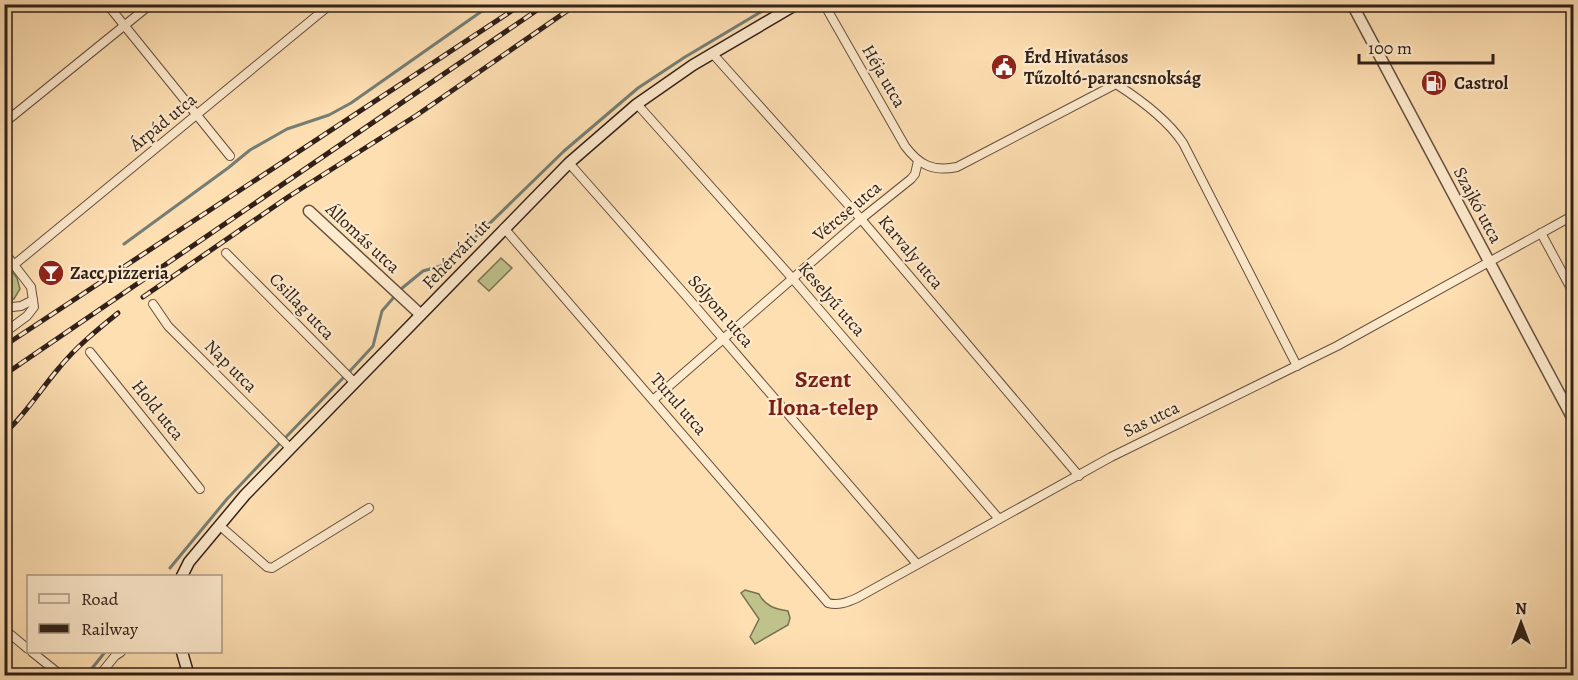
<svg xmlns="http://www.w3.org/2000/svg" width="1578" height="680" font-family="Alegreya,serif">
<style>
.green{fill:#c0c28c;stroke:#787252;stroke-width:1.5}
.lines{fill:none;stroke-linecap:round;stroke-linejoin:round}
.stream{stroke:#747e75;stroke-width:3}
.minor-casing{stroke:#64503f;stroke-width:10}
.tertiary-casing{stroke:#64503f;stroke-width:13}
.secondary-casing{stroke:#312119;stroke-width:13}
.minor{stroke:#feeacd;stroke-width:8}
.tertiary{stroke:#feeacd;stroke-width:10}
.secondary{stroke:#feeacd;stroke-width:10}
.rail-casing{stroke:#312119;stroke-width:5}
.rail{stroke:#feeacd;stroke-width:3;stroke-dasharray:9;stroke-linecap:butt}
.labels{text-anchor:middle;dominant-baseline:central;stroke-width:4.5;stroke-linejoin:round;paint-order:stroke}
.poi-label{font-size:18px;font-weight:bold;fill:#312119;stroke:#feeacd;text-anchor:start}
.street-label{font-size:18px;fill:#312119;stroke:#feeacd}
.district-label{font-size:24px;font-weight:bold;fill:#7a1f14;stroke:#feeacd}
</style>
<rect width="100%" height="100%" fill="#fedfb2"/>
<filter id="stains"><feTurbulence type="fractalNoise" baseFrequency=".00333" numOctaves="4"/><feColorMatrix values="0 0 0 0 .2 0 0 0 0 .09 0 0 0 0 .02 0 0 0 .5 -.17"/></filter>
<radialGradient id="worn" r=".72"><stop offset=".6" stop-color="#630" stop-opacity="0"/><stop offset="1" stop-color="#630" stop-opacity=".3"/></radialGradient>
<!-- green -->
<g class="green">
<path d="M501 258 512 268 489 291 478 281Z"/>
<path d="M5 262 17 278 20 289 14 299 5 303Z"/>
<path d="M745 590 759 594C765 606 775 609 788 611L790 618 788 625 755 644 750 637 759 619 741 593Z"/>
</g>
<g class="lines">
<!-- stream -->
<g class="stream">
<path d="M124 244 228 168 250 150 287 129 329 115 351 103 492 4"/>
<path d="M401 289 423 271 444 265 453 259 564 151 638 88 685 57 774 4"/>
<path d="M4 290H5"/>
<path d="M350 371 373 346 382 311 394 297"/>
<path d="M285 438 344 377"/>
<path d="M170 568 227 499 280 443"/>
<path d="M86 676 105 652"/>
</g>
<!-- minor casing -->
<g class="minor-casing">
<g id="minor">
<path d="M107 4 230 156"/>
<path d="M824 4 905 146C919 165 933 172 957 167L1116 84C1141 100 1167 119 1183 143L1297 366"/>
<path d="M712 53 861 219 1079 476"/>
<path d="M637 104 793 279 999 519"/>
<path d="M4 123 151 4"/>
<path d="M569 163 688 298 917 564"/>
<path d="M504 228 828 603C838 606 848 602 857 598L1111 457 1337 346 1574 215"/>
<path d="M1541 233 1574 294"/>
<path d="M4 252 31 287 34 307 27 316 4 333"/>
<path d="M226 253 354 382"/>
<path d="M15 264 331 4"/>
<path d="M153 304 168 326 290 448"/>
<path d="M4 308 21 306 33 300"/>
<path d="M90 352 200 489"/>
<path d="M653 400 861 219 911 179 915 174 918 161"/>
<path d="M219 525 267 567 272 568 369 508"/>
<path d="M4 629 28 649"/>
<path d="M32 652 62 676"/>
<path d="M99 676 115 656 121 652"/>
</g>
</g>
<!-- tertiary casing -->
<g class="tertiary-casing">
<g id="tertiary">
<path d="M1352 4 1574 421"/>
<path d="M309 211 420 314"/>
</g>
</g>
<!-- secondary casing -->
<g class="secondary-casing">
<g id="secondary">
<path d="M182 576 189 562 245 495 569 163 637 104 693 65 797 4"/>
<path d="M182 652 189 676"/>
</g>
</g>
<!-- minor -->
<use href="#minor" class="minor"/>
<!-- tertiary -->
<use href="#tertiary" class="tertiary"/>
<!-- secondary -->
<use href="#secondary" class="secondary"/>
<!-- rail casing -->
<g class="rail-casing">
<g id="rail">
<path d="M143 297 288 197 417 115 577 4"/>
<path d="M4 346 522 4"/>
<path d="M4 375 546 4"/>
<path d="M4 434C26 414 40 390 59 368 76 347 97 330 118 313"/>
</g>
</g>
<!-- rail -->
<use href="#rail" class="rail"/>
</g>
<!-- icons -->
<defs>
<g id="civic-disc" transform="scale(1.35)"><circle r="9.5" fill="#8f2418" stroke="#feeacd"/><path d="M-.6-6.5H3V-4.5H.6V-3L4-1V1h2V6H-6V1h2V-1L-.6-3ZM-1.2 2.5V6h2.4V2.5Z" fill="#fff"/></g>
<g id="fuel-disc" transform="scale(1.35)"><circle r="9.5" fill="#8f2418" stroke="#feeacd"/><path d="M-5.5-6h7V0h2V4h1.3V-2.5L3-4.5l.8-.8L6-3V5H2.5V1h-1V6h-7ZM-4.2-4.7v3.2H.2V-4.7Z" fill="#fff"/></g>
<g id="bar-disc" transform="scale(1.35)"><circle r="9.5" fill="#8f2418" stroke="#feeacd"/><path d="M-6-5H6L.8 .8V4.5H3.5V6h-7V4.5H-.8V.8Z" fill="#fff"/></g>
</defs>
<g fill-rule="evenodd">
<use href="#civic-disc" x="1004" y="67"/>
<use href="#fuel-disc" x="1434" y="83"/>
<use href="#bar-disc" x="51" y="273"/>
</g>
<g class="labels">
<!-- poi labels -->
<g class="poi-label">
<text x="1024" y="57">Érd Hivatásos<tspan x="1024" dy="21">Tűzoltó-parancsnokság</tspan></text>
<text x="1454" y="83">Castrol</text>
<text x="70" y="273">Zacc pizzeria</text>
</g>
<!-- street labels -->
<g class="street-label">
<text transform="translate(884 76) rotate(60)">Héja utca</text>
<text transform="translate(163 122) rotate(-39)">Árpád utca</text>
<text transform="translate(1478 205) rotate(62)">Szajkó utca</text>
<text transform="translate(847 211) rotate(-40)">Vércse utca</text>
<text transform="translate(363 238) rotate(43)">Állomás utca</text>
<text transform="translate(911 252) rotate(50)">Karvaly utca</text>
<text transform="translate(456 254) rotate(-46)">Fehérvári út</text>
<text transform="translate(832 299) rotate(49)">Keselyű utca</text>
<text transform="translate(302 306) rotate(46)">Csillag utca</text>
<text transform="translate(721 311) rotate(49)">Sólyom utca</text>
<text transform="translate(231 366) rotate(45)">Nap utca</text>
<text transform="translate(679 404) rotate(49)">Turul utca</text>
<text transform="translate(158 410) rotate(51)">Hold utca</text>
<text transform="translate(1151 419) rotate(-26)">Sas utca</text>
</g>
<!-- district labels -->
<g class="district-label">
<text x="823" y="379">Szent<tspan x="823" dy="28">Ilona-telep</tspan></text>
</g>
</g>
<!-- margin -->
<rect width="1578" height="680" fill="none" stroke="#fedfb2" stroke-width="24"/>
<rect x="6" y="6" width="1566" height="668" fill="none" stroke="#312119" stroke-width="3"/>
<rect x="12" y="12" width="1554" height="656" fill="none" stroke="#312119" stroke-width="1.5"/>
<!-- legend -->
<rect x="27" y="575" width="195" height="78" fill="#feeacd" stroke="#ac9a85" stroke-width="1.5"/>
<rect x="39" y="594" width="30" height="9" fill="#feeacd" stroke="#ac9a85" stroke-width="1.5"/>
<text x="81" y="605" font-size="18" fill="#312119">Road</text>
<rect x="39" y="624" width="30" height="9" fill="#312119" stroke="#ac9a85" stroke-width="1.5"/>
<text x="81" y="635" font-size="18" fill="#312119">Railway</text>
<!-- north arrow -->
<g transform="translate(1521 623)" stroke="#feeacd" stroke-width="4.5" paint-order="stroke">
<path d="M0-4.5L10 22L0 15L-10 22Z" fill="#312119"/>
<text y="-9" font-size="16" font-weight="bold" text-anchor="middle" fill="#312119">N</text>
</g>
<!-- scale -->
<path d="M1359 54v9h134v-9" fill="none" stroke="#312119" stroke-width="3"/>
<text x="1368" y="54" font-size="18" fill="#312119" stroke="#feeacd" stroke-width="4.5" paint-order="stroke">100 m</text>
<rect width="100%" height="100%" filter="url(#stains)"/>
<rect width="100%" height="100%" fill="url(#worn)"/>
</svg>
